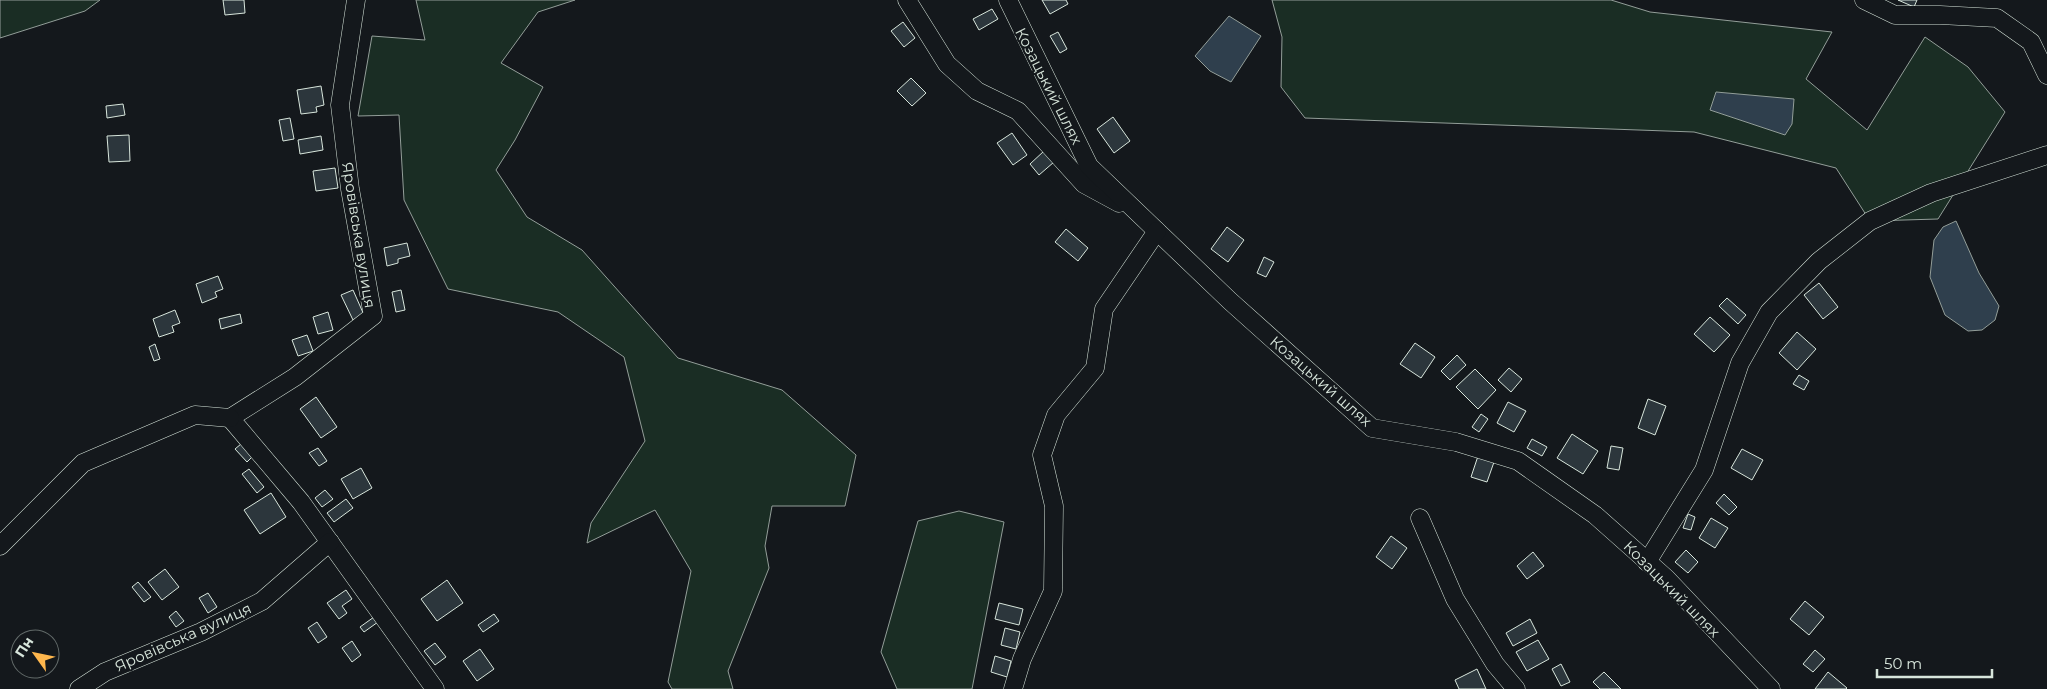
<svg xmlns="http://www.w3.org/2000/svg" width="2047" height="689" font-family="Montserrat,sans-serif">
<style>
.green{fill:#1a2d24;stroke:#939e99}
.water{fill:#2f3f4d;stroke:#939e99}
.building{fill:#2c363c;stroke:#d8e6dc}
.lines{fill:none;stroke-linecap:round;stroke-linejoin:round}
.minor-casing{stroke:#d8e6dc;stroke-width:19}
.minor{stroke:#14181c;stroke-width:18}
.labels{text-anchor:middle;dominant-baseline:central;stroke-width:4;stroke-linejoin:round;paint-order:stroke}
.street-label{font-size:15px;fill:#d8e6dc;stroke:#14181c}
</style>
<rect width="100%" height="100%" fill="#14181c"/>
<!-- green -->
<g class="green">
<path d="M0 0H100L85 11 0 38Z"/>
<path d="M416 0H575L538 12 501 63 543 87 515 140 496 170 527 217 582 250 678 358 782 390 856 455 845 506H772L765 546 769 568 728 671 733 689H672L668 682 691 571 655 510 587 543 591 523 645 441 624 357 558 312 448 289 404 200 399 115 358 116 372 36 425 40Z"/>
<path d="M1272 0H1611L1650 12 1832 32 1806 79 1867 130 1925 37 1968 67 2005 112 1938 219 1870 221 1836 168 1694 132 1305 118 1281 87 1282 37Z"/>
<path d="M959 511 1004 522 972 689H897L881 652 918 521Z"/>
</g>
<!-- water -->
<g class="water">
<path d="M1229 16 1261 36 1231 82 1210 71 1195 56Z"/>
<path d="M1716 92 1794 99 1792 124 1785 135 1710 110Z"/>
<path d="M1956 221 1979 273 1999 306 1995 320 1982 330 1968 331 1945 315 1930 277 1934 240 1943 227Z"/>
</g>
<!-- building -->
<g class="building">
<path d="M223 0H244L245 13 225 15Z"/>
<path d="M1042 0H1066L1068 4 1050 14Z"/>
<path d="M1898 0H1917L1914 7Z"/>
<path d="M992 9 998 19 979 30 973 19Z"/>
<path d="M903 22 915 38 904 47 891 31Z"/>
<path d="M1058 32 1067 49 1060 53 1050 36Z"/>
<path d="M911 78 926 93 912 106 897 91Z"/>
<path d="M321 86 324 105 316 107 317 112 301 114 297 90Z"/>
<path d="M123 104 125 115 107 118 106 106Z"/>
<path d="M1113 117 1130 141 1114 153 1097 129Z"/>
<path d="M290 118 294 139 283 141 279 120Z"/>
<path d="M1012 133 1027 155 1013 165 997 143Z"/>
<path d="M129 135 130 161 109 162 107 136Z"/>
<path d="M321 136 323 150 300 154 298 140Z"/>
<path d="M1044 151 1054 162 1039 175 1030 164Z"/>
<path d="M335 168 338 188 316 191 313 171Z"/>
<path d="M1227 227 1244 240 1228 262 1211 249Z"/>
<path d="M1066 229 1088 248 1078 261 1055 242Z"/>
<path d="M407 243 410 256 398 259V263L387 266 384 248Z"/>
<path d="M1264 257 1274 262 1266 277 1257 273Z"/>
<path d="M218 276 223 289 215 292 217 297 202 303 196 284Z"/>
<path d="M1819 283 1838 307 1823 319 1804 295Z"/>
<path d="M353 290 364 315 353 320 341 295Z"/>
<path d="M401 290 405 310 396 312 392 292Z"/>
<path d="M1727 298 1746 315 1738 324 1719 306Z"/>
<path d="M175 310 180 323 172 326 174 332 159 337 153 319Z"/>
<path d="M328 312 333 330 318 334 313 317Z"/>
<path d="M240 314 242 323 221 329 219 319Z"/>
<path d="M1710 317 1730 335 1714 352 1694 334Z"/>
<path d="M1797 332 1816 349 1797 370 1779 353Z"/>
<path d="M307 335 313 351 298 356 292 340Z"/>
<path d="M1415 343 1435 357 1421 378 1400 364Z"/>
<path d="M155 344 160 359 154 361 149 347Z"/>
<path d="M1457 355 1466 365 1450 380 1441 371Z"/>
<path d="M1509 368 1522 379 1511 392 1498 380Z"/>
<path d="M1475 369 1496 390 1478 409 1456 387Z"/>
<path d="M1799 375 1809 381 1804 390 1793 384Z"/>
<path d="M316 397 337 427 321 438 300 409Z"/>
<path d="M1648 399 1666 406 1655 435 1638 428Z"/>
<path d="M1508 402 1526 411 1514 432 1497 423Z"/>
<path d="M1481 414 1488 419 1479 432 1472 427Z"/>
<path d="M1572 434 1598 451 1583 474 1557 458Z"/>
<path d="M1532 439 1547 447 1542 456 1527 448Z"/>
<path d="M241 444 253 456 247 462 235 449Z"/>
<path d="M1611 446 1623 448 1619 470 1607 468Z"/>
<path d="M318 448 327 461 319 466 309 453Z"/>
<path d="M1742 449 1763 460 1752 480 1731 468Z"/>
<path d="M1478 456 1494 462 1487 482 1471 477Z"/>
<path d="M361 468 372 488 353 499 341 479Z"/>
<path d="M249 469 264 487 257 493 242 474Z"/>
<path d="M325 490 333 499 322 507 315 498Z"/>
<path d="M271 493 286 517 260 534 244 510Z"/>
<path d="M1724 494 1737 507 1729 515 1716 503Z"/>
<path d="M346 499 353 508 334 522 327 513Z"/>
<path d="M1688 514 1695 517 1691 530 1683 528Z"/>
<path d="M1711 518 1728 528 1715 548 1699 538Z"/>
<path d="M1391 536 1407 548 1392 569 1376 557Z"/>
<path d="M1686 550 1698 562 1688 573 1675 562Z"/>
<path d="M1533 552 1544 566 1527 579 1517 566Z"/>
<path d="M165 569 179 587 162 600 148 582Z"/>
<path d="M447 580 463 603 437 621 421 599Z"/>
<path d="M138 582 151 597 144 602 132 587Z"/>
<path d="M346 590 352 599 342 606 347 613 339 619 327 603Z"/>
<path d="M208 593 217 607 208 613 199 598Z"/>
<path d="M1805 601 1824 617 1809 635 1790 619Z"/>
<path d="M999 603 1023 609 1019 625 995 619Z"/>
<path d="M176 611 184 621 176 627 169 617Z"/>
<path d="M494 614 499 621 483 632 478 625Z"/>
<path d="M374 617 378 622 364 632 360 627Z"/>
<path d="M1530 619 1537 633 1513 646 1506 633Z"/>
<path d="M317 622 327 637 318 643 308 628Z"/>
<path d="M1005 628 1020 632 1016 649 1001 645Z"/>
<path d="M1538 640 1549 659 1527 671 1516 652Z"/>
<path d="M352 641 361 655 352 662 342 648Z"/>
<path d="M435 643 446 657 435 665 424 651Z"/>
<path d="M480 649 494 669 477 681 463 661Z"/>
<path d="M1815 650 1825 659 1813 672 1803 664Z"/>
<path d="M995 656 1011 661 1007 677 991 672Z"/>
<path d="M1561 664 1570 682 1561 686 1552 669Z"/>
<path d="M1477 669 1486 689H1459L1455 680Z"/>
<path d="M1604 672 1621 689H1600L1593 682Z"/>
<path d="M1828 672 1847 688 1846 689H1815Z"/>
</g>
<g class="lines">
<!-- minor casing -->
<g class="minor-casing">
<g id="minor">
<path d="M356 0 340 105 350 189 373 316 295 377 230 418 301 502 435 689"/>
<path d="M907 0 947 64 977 91 1018 111 1084 184 1119 203"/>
<path d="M1008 0 1089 166 1230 301 1372 428 1456 442 1518 461 1595 515 1666 578 1771 689"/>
<path d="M1864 0 1895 15H1940L1997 18 2031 42 2047 75"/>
<path d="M1420 518 1455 599 1495 664 1516 689"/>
<path d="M0 546 83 463 195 415 230 418"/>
<path d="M1647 562 1704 470 1740 363 1769 312 1819 261 1870 221 1931 193 2047 155"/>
<path d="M79 689 105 672 201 632 262 601 330 542"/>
<path d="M1013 689 1022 659 1053 591 1054 506 1042 455 1056 415 1095 368 1104 309 1157 231"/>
</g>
</g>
<!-- minor -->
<use href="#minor" class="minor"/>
</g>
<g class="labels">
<!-- street labels -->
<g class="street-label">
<text transform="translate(1049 86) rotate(63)">Козацький шлях</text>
<text transform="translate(359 235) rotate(81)">Яровівська вулиця</text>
<text transform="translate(1321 381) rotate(41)">Козацький шлях</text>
<text transform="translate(1672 589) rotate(45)">Козацький шлях</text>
<text transform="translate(183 637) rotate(-24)">Яровівська вулиця</text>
</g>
</g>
<!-- north arrow -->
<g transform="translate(35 654) rotate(303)"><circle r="24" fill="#14181c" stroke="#626a69"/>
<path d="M0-4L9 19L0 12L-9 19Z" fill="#ffb74d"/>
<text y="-8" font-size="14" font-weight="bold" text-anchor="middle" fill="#d8e6dc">Пн</text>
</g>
<!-- scale -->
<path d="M1877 669v8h115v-8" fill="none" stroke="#d8e6dc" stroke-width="2.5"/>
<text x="1884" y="669" font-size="15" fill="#d8e6dc" stroke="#14181c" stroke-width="4" paint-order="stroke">50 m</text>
</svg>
